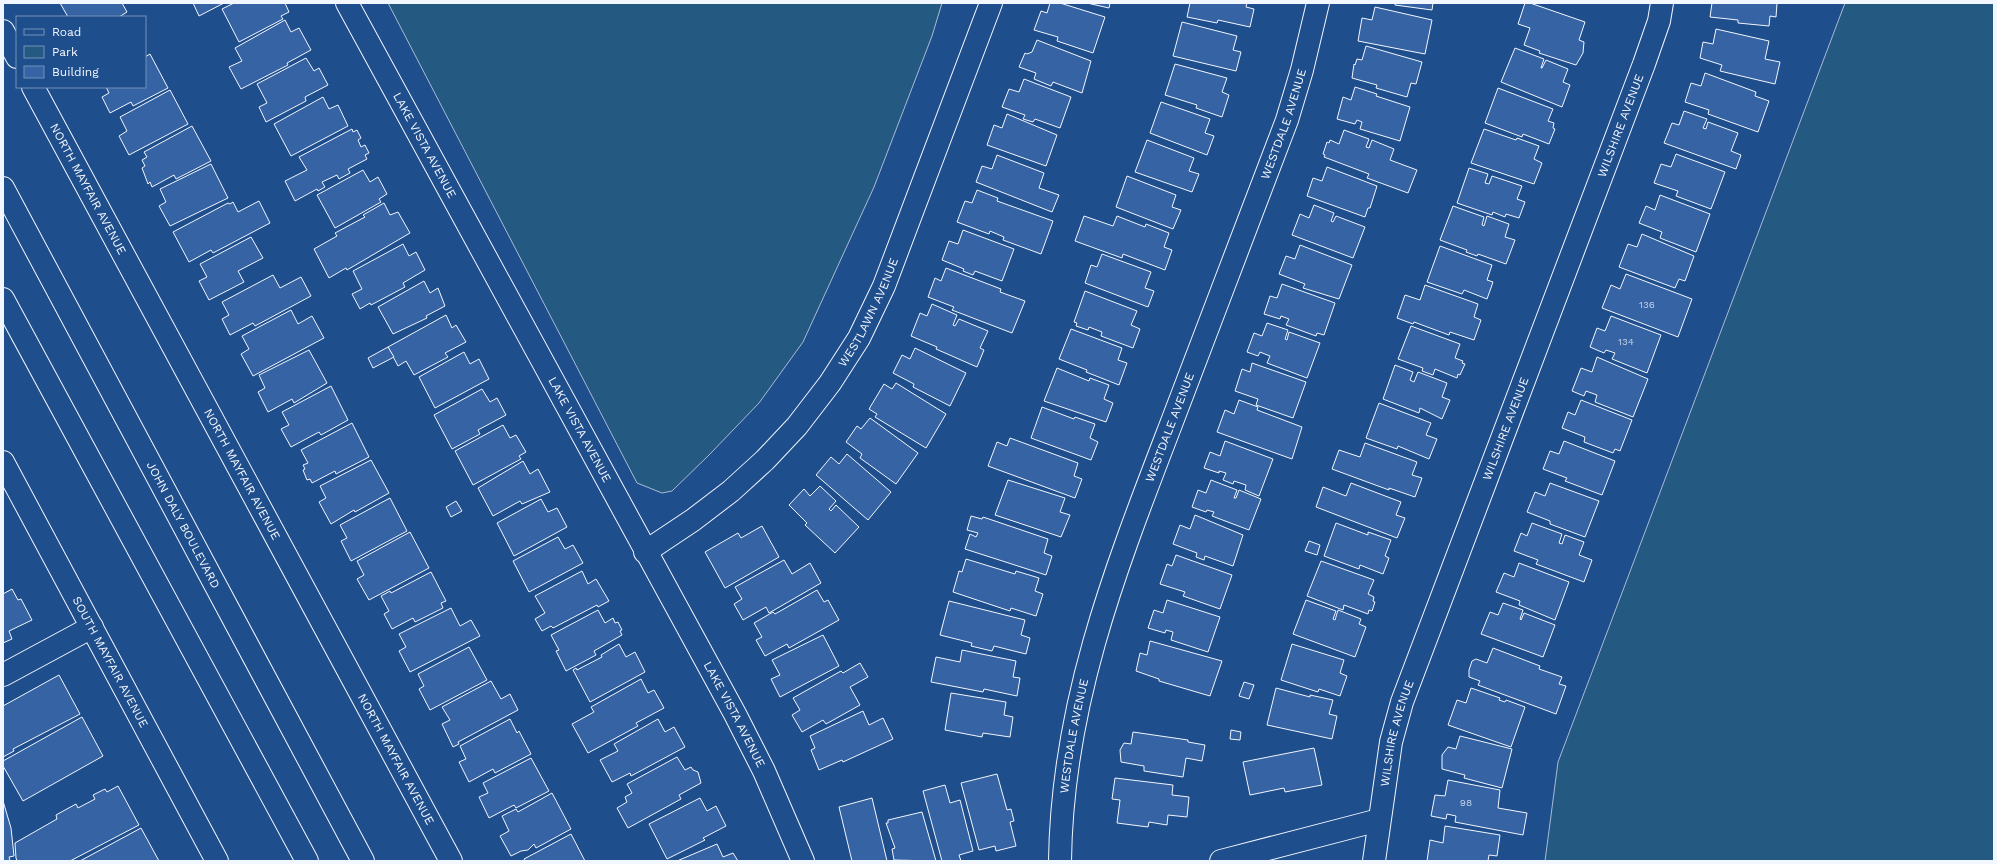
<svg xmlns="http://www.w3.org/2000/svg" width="1997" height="864" font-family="'Work Sans',sans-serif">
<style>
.green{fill:#245a82;stroke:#a8bbd7}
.building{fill:#3563a3;stroke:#f2f6ff}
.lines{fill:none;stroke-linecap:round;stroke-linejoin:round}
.minor-casing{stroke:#f2f6ff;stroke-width:24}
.major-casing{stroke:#f2f6ff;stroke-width:24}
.minor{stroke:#1f4e8c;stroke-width:22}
.major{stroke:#1f4e8c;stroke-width:22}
.labels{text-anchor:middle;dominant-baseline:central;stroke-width:3;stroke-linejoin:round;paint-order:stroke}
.number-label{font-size:10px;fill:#c3d1e8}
.street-label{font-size:12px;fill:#f2f6ff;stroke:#1f4e8c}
</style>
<rect width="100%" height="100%" fill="#1f4e8c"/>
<!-- green -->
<g class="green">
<path d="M388 3H942L932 36 874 187 803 342 759 403 709 455 672 491 662 493 637 483Z"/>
<path d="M1845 3H1994V861H1545L1558 762Z"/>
</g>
<!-- building -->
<g class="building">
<path d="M60 3H122L127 12 119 17H68Z"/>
<path d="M193 3H224L199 16Z"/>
<path d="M234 3H285L289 12 281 16 283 19 239 42 222 9Z"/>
<path d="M1050 3H1060L1105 17 1093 53 1057 41 1058 37 1034 30 1041 11 1047 13Z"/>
<path d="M1087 3H1110L1109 8Z"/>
<path d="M1190 3H1247L1246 7 1254 9 1250 27 1218 20 1217 23 1187 17Z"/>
<path d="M1395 3H1433L1432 10 1395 5Z"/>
<path d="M1525 3H1530L1585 22 1579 40 1584 42 1583 53 1576 65 1539 53 1540 51 1524 45 1530 28 1518 24Z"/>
<path d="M1712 3H1777L1776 17 1770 16 1769 26 1738 23V20L1710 17Z"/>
<path d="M1375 7 1432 20 1425 54 1358 41 1362 18 1372 20Z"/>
<path d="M285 20 291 32 299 28 311 50 287 63 288 65 241 89 229 67 242 61 235 48Z"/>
<path d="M1182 22 1237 36 1233 50 1241 52 1236 71 1173 56Z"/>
<path d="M1716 29 1769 41 1765 59 1780 62 1775 84 1720 71 1722 65 1700 58 1703 42 1713 44Z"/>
<path d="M1037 40 1091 61 1082 93 1053 82 1051 86 1034 79 1036 73 1019 67 1025 53 1027 54 1032 52Z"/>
<path d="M1366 46 1422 62 1416 84 1411 83 1407 97 1376 88 1377 85 1352 78 1354 64 1355 65 1357 59 1362 60Z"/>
<path d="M1515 48 1544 59 1541 68H1542L1546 60 1568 69 1563 82 1570 85 1562 107 1501 82Z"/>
<path d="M150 54 168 88 133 106 131 102 110 113 102 97 109 93 106 87H145V57Z"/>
<path d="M306 58 314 71 319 68 328 85 305 97 306 101 266 122 259 107 267 103 257 84Z"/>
<path d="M1175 64 1227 78 1222 92 1229 95 1222 117 1196 108 1197 105 1165 95Z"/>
<path d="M1705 73 1756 92 1755 96 1769 101 1758 132 1708 114 1709 110 1685 102 1691 83 1701 86Z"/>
<path d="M1024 79 1071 97 1060 128 1035 119 1033 122 1023 119 1025 115 1002 107 1009 89 1019 92Z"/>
<path d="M1355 87 1377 94 1376 96 1410 107 1400 141 1360 129 1362 122 1357 120 1355 124 1337 119 1343 97 1351 100Z"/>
<path d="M1498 88 1553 109 1548 121 1554 123 1553 128 1555 129 1549 144 1523 134 1522 137 1485 123Z"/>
<path d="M170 90 188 124 129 155 119 136 127 131 120 117Z"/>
<path d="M323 97 329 109 338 105 348 126 291 156 274 124Z"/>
<path d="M1161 102 1210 119 1205 133 1214 136 1207 155 1150 133Z"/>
<path d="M1684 111 1707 119 1703 128 1706 129 1708 122 1738 133 1731 151 1741 155 1736 169 1664 143 1672 123 1679 125Z"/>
<path d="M1007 114 1057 135 1046 166 987 145 994 125 1002 128Z"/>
<path d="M192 126 211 161 176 179 174 175 152 187 150 182 148 184 142 168 145 166 142 160 147 157 144 152Z"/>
<path d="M352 129 353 132 357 130 361 138 358 140 361 147 365 145 369 153 365 155 367 159 348 169 350 173 339 179 337 175 322 182 325 187 318 191 317 189 295 201 285 181 307 170 299 157Z"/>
<path d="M1484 129 1516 140 1517 138 1539 146 1534 159 1542 163 1534 184 1471 163Z"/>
<path d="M1344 130 1369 139 1366 147 1369 148 1372 140 1394 149 1390 160 1417 170 1408 193 1367 178 1369 174 1324 157 1325 155 1323 154 1327 142 1329 143 1330 140 1339 144Z"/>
<path d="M1147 140 1194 158 1189 171 1199 174 1192 192 1135 172Z"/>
<path d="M1676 154 1725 172 1711 209 1676 196 1678 191 1654 183 1661 164 1671 167Z"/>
<path d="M997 155 1044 173 1039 188 1059 195 1052 212 976 182 982 166 992 169Z"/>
<path d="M211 164 228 198 170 226 159 206 166 202 160 189Z"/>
<path d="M1327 167 1377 186 1370 208H1368L1365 217 1307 196 1313 178 1322 181Z"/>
<path d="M1469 168 1488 174 1485 183 1489 184 1492 176 1522 186 1517 199 1525 202 1519 218 1506 214 1505 217 1493 212 1492 215 1457 203Z"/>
<path d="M363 170 370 182 378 177 387 194 379 199 381 202 335 228 317 195Z"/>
<path d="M1127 176 1176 195 1172 207 1181 210 1173 229 1116 207Z"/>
<path d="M977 190 998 198 997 201 1053 221 1041 254 1003 240 1004 237 990 231 989 234 957 222 965 201 972 203Z"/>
<path d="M1660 195 1710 214 1696 252 1660 238 1662 232 1639 223 1646 206 1655 210Z"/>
<path d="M259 201 270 223 213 253 211 250 189 262 173 232 228 203 230 204 233 202 238 212Z"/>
<path d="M384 203 390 215 398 212 410 233 347 270 346 268 329 278 314 249 337 236 335 233 365 217 363 215Z"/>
<path d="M1314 205 1334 213 1331 221 1333 222 1336 216 1365 227 1353 258 1292 235 1300 214 1309 218Z"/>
<path d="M1453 206 1484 217 1482 225 1484 226 1487 216 1509 224 1505 237 1515 240 1506 264 1478 254 1477 256 1466 252 1467 250 1440 240Z"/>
<path d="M1084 216 1113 226 1117 216 1145 227 1146 224 1169 233 1164 247 1172 250 1165 270 1123 254 1122 258 1075 241Z"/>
<path d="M963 230 1014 249 1002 281 975 271 973 275 963 271 964 269 942 260 949 241 958 244Z"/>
<path d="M1642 234 1694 256 1685 281 1679 279 1675 288 1619 267 1628 244 1637 247Z"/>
<path d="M251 237 263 258 238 271 244 282 209 300 199 281 207 277 200 264Z"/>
<path d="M403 244 409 256 416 252 425 270 403 283 405 287 371 305 370 303 360 309 352 294 362 289 353 271Z"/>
<path d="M1300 245 1352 265 1339 299 1303 288 1305 284 1279 274 1286 256 1295 259Z"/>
<path d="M1440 246 1492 265 1487 280 1493 282 1487 299 1464 290 1462 294 1427 282Z"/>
<path d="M1102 254 1151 272 1145 288 1154 291 1148 307 1085 283 1091 265 1097 267Z"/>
<path d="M946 268 1001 289 1000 292 1025 301 1012 333 952 310 954 307 928 297 935 278 941 281Z"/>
<path d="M1626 274 1692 299 1678 337 1602 308 1611 285 1620 289Z"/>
<path d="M273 275 280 288 301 277 311 296 255 326 253 323 230 335 222 319 229 315 222 302Z"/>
<path d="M424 281 430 293 438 288 445 306 426 316 427 318 393 334 378 307Z"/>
<path d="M1282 284 1335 303 1324 335 1317 333 1316 336 1286 325 1289 319 1281 316 1280 319 1264 314 1270 296 1277 298Z"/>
<path d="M1425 285 1478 304 1474 317 1481 320 1474 340 1450 332 1449 335 1414 322 1413 324 1397 318 1405 295 1420 300Z"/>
<path d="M1085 291 1137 311 1131 325 1140 329 1133 348 1101 336 1102 332 1089 327 1088 330 1076 326 1077 323 1074 322Z"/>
<path d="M932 304 957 315 953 325 955 326 959 319 988 331 980 348 984 350 977 367 936 349 937 347 911 336 920 313 927 316Z"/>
<path d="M291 310 298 324 312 316 324 338 253 376 241 354 249 349 242 336Z"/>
<path d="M446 315 452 328 456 325 466 342 445 353 448 357 414 375 406 361 398 366 388 347Z"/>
<path d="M1611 316 1661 335 1647 373 1612 359 1615 353 1606 350 1604 353 1590 347 1597 328 1605 331Z"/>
<path d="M1267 323 1288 330 1285 339 1287 340 1289 332 1320 343 1307 378 1267 363 1270 356 1260 352 1258 356 1247 352 1254 333 1262 336Z"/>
<path d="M1411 326 1460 344 1455 358 1463 361 1462 363 1465 364 1460 375 1458 374 1457 378 1435 369 1433 375 1422 371 1423 368 1398 359Z"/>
<path d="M1071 329 1122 348 1118 360 1127 363 1119 385 1086 372 1087 370 1059 359Z"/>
<path d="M388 347 394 357 373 368 368 358Z"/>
<path d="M915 348 966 373 950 406 913 387 914 384 893 373 902 355 910 359Z"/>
<path d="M309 350 327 383 294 403 292 399 268 412 258 392 265 388 259 375Z"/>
<path d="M464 352 470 364 479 359 489 379 435 408 419 377Z"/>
<path d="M1597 357 1648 379 1633 417 1595 402 1597 395 1586 391 1584 396 1572 391 1581 368 1592 372Z"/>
<path d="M1252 363 1306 382 1293 418 1256 405 1258 399 1235 391 1242 369 1250 372Z"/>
<path d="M1395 365 1413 372 1410 380 1414 382 1418 372 1447 383 1442 397 1450 400 1442 419 1420 408 1419 413 1383 399Z"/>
<path d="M1057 368 1089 381 1090 378 1109 385 1104 399 1113 403 1106 422 1044 401Z"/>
<path d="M896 383 946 414 926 448 875 417 877 414 869 409 884 384 892 389Z"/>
<path d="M331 386 348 420 321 435 319 432 291 447 281 429 289 425 282 412Z"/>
<path d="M482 389 490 402 497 398 506 415 478 430 480 434 452 449 434 415Z"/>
<path d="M1239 400 1258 407 1257 410 1302 427 1292 459 1217 432 1225 410 1234 414Z"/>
<path d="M1581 400 1632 420 1620 451 1615 449 1613 453 1584 442 1585 437 1562 428 1568 412 1575 415Z"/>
<path d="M1379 403 1431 423 1426 435 1437 439 1429 459 1398 446 1397 449 1366 438Z"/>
<path d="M1042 407 1074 419 1075 417 1095 424 1090 438 1098 442 1091 460 1031 438Z"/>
<path d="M870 418 918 453 896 484 860 458 862 454 846 442 857 426 861 429Z"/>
<path d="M352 423 369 457 336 474 335 471 312 483 310 479 307 480 303 470 305 469 303 465 308 463 301 450Z"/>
<path d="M503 425 510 438 516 435 526 452 519 456 521 459 473 485 455 451Z"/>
<path d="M1010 438 1078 463 1074 476 1082 479 1075 498 988 466 997 442 1007 446Z"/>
<path d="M1225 441 1273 459 1259 496 1245 490 1246 485 1234 481 1233 484 1223 480 1226 473 1219 471V473L1204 468 1210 452 1220 456Z"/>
<path d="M1564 441 1615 461 1602 495 1565 481 1567 478 1543 469 1550 451 1559 454Z"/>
<path d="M1365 443 1417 462 1412 475 1422 478 1415 497 1389 488V490L1332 469 1339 450 1360 457Z"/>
<path d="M847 454 891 492 868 520 816 475 831 457 839 464Z"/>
<path d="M371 460 389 493 355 512 354 510 331 524 319 502 326 498 320 486Z"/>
<path d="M523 461 530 474 538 469 550 492 522 504 520 501 493 516 478 488Z"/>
<path d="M1008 480 1065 498 1060 512 1070 515 1061 537 995 515Z"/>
<path d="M1211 480 1237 490 1234 498H1236L1239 490 1261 499 1249 530 1212 516 1214 512 1207 510 1206 512 1192 507 1198 490 1206 493Z"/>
<path d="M1351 483 1401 502 1396 515 1405 518 1397 538 1316 507 1323 487 1346 496Z"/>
<path d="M1550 483 1599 501 1585 537 1550 524V521L1527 512 1535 492 1545 496Z"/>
<path d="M820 486 836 501 829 509 831 511 836 505 859 527 835 553 805 525 807 523 789 505 804 489 810 496Z"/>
<path d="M390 498 407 531 351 561 341 541 347 538 340 525Z"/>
<path d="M541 499 548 512 557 508 567 527 514 556 497 523Z"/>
<path d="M456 501 462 511 451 517 446 507Z"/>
<path d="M1195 515 1243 535 1233 566 1205 556 1204 560 1196 557 1197 553 1173 544 1180 525 1190 529Z"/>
<path d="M971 516 982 519 983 517 1048 539 1044 553 1052 556 1046 575 965 549 970 534 976 537 978 533 967 530Z"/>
<path d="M1336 523 1368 535V532L1391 540 1385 556 1389 558 1383 574 1360 565 1359 569 1324 556Z"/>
<path d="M1532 523 1562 534 1559 543 1562 544 1565 535 1584 542 1579 555 1592 560 1584 582 1536 564 1538 560 1514 551 1521 533 1527 536Z"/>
<path d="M762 526 779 557 725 588 705 552 738 533 741 538Z"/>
<path d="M410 532 429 568 369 600 357 579 364 575 357 561Z"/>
<path d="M558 537 565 549 573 545 583 563 529 592 513 561Z"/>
<path d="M1309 541 1320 545 1317 555 1305 551Z"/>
<path d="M1176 555 1232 575 1220 609 1183 596 1185 592 1160 584 1167 564 1172 566Z"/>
<path d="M966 559 1015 574 1016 571 1039 578 1035 591 1043 594 1036 616 1011 608 1010 611 953 592 959 571 962 572Z"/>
<path d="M784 560 792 574 810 563 821 583 769 613 766 607 743 620 734 604 742 599 735 587Z"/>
<path d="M1321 561 1374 580 1368 594 1374 597 1373 601 1375 602 1372 611 1369 610 1368 614 1344 605 1343 610 1307 596Z"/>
<path d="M1519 563 1569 582 1555 620 1519 605 1520 601 1496 592 1504 573 1514 577Z"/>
<path d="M582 571 588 584 596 579 609 601 598 607 597 605 553 628 551 626 542 631 535 619 545 613 535 596Z"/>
<path d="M431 572 446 601 441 603 443 608 415 622 413 618 392 629 384 614 389 611 381 596 390 591 391 593Z"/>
<path d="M12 589 18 600 21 599 32 620 9 631 12 639 3 643V594Z"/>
<path d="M817 590 824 602 828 600 839 620 789 648 787 644 765 656 756 640 762 637 754 623 773 612 775 614Z"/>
<path d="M1167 600 1220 617 1208 652 1171 640 1173 632 1166 630 1165 633 1148 628 1154 610 1163 613Z"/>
<path d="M1306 600 1336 611 1333 619 1335 620 1338 610 1361 619 1359 624 1366 627 1355 657 1293 634Z"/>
<path d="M949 601 1025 620 1021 635 1030 638 1026 654 994 646 992 651 971 646 972 643 940 635Z"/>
<path d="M1503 603 1523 610 1520 619 1521 620 1524 613 1555 625 1543 657 1481 634 1490 612 1498 615Z"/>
<path d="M451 608 460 626 471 620 480 636 410 672 399 651 406 647 399 634Z"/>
<path d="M598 610 605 623 613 618 615 623 618 622 622 630 620 631 622 635 594 651 596 655 566 671 556 651 559 650 551 635Z"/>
<path d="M823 635 839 666 780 697 771 679 780 675 772 660Z"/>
<path d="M1150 641 1222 661 1210 696 1159 681V679L1136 671 1140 653 1147 655Z"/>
<path d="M619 644 626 657 635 652 645 672 590 702 573 670 576 668 577 670 602 657 601 655Z"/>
<path d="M1292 644 1344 660 1340 673 1347 676 1340 696 1319 689 1318 692 1281 680Z"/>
<path d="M469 647 487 680 430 710 419 689 424 686 418 674Z"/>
<path d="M1493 648 1540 666 1539 669 1562 677 1559 684 1566 686 1556 714 1478 685 1480 681 1469 677V670L1472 661 1476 659 1487 663Z"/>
<path d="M962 650 1016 661 1013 677 1020 678 1017 696 984 689 983 692 931 682 936 657 960 662Z"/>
<path d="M860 663 868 677 850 687 860 705 826 724 823 720 802 732 792 715 800 710 793 698 841 671 843 673Z"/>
<path d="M59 675 80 714 13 749 14 751 3 757V706Z"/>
<path d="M641 679 648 693 654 690 664 708 636 723 638 726 588 753 572 724 594 712 591 707Z"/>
<path d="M491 681 501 699 510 694 518 710 458 742 459 744 453 747 442 724 450 720 442 707Z"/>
<path d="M1244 682 1254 685 1249 699 1239 696Z"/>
<path d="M1276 688 1310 697V695L1333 700 1329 714 1337 716 1332 739 1267 725Z"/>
<path d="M1471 688 1500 698 1499 700 1505 702 1506 700 1525 707 1511 747 1448 725 1457 700 1466 703Z"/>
<path d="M951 693 1006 702 1004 715 1013 717 1010 737 983 733 982 737 945 730Z"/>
<path d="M863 711 869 725 883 718 893 739 843 762 842 760 819 770 811 750 815 748 810 736Z"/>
<path d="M82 717 103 756 23 801 3 766V761Z"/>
<path d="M510 719 517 733 519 731 531 754 495 773 493 769 469 782 459 762 466 759 460 746Z"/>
<path d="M658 719 665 732 674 727 685 747 631 776 630 773 612 782 600 760 618 751 614 744Z"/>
<path d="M1231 730 1241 732 1240 740 1230 739Z"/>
<path d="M1133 732 1188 740V742L1205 745 1202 761 1186 758 1183 777 1144 771V766L1121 762 1120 750 1124 743 1131 744Z"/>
<path d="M1460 736 1512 749 1502 788 1464 778 1465 775 1442 769V755L1448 747 1456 749Z"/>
<path d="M1314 748 1322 785 1285 792 1284 788 1250 795 1243 762Z"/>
<path d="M677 757 685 770 691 767 693 770 698 772 701 783 679 795 681 799 628 828 617 808 627 802 625 797 632 793 627 784Z"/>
<path d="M531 758 549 791 516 808 514 805 489 818 479 797 488 793 483 783Z"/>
<path d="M997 774 1007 810 1011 809 1014 821 1010 822 1016 846 996 851 995 846 979 850 961 783Z"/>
<path d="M1115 778 1173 785 1172 795 1189 797 1187 817 1168 815 1167 825 1149 822 1148 827 1117 823 1120 800 1112 799Z"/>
<path d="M1448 780 1500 790 1498 808 1527 813 1523 835 1455 822 1456 816 1447 814 1446 819 1431 816 1435 795 1445 796Z"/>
<path d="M945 785 950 803 960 800 973 851 959 855 961 861H942L923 791Z"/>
<path d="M118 786 139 825 70 861H17L16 858 15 843 57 819 56 815 76 804 78 808 95 799 93 795 105 789 107 792Z"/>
<path d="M552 793 571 829 536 848 534 844 528 850 521 851 511 856 500 836 509 831 502 816 516 809 518 812Z"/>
<path d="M700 798 707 811 716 806 726 826 703 838 705 840 667 859 649 824Z"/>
<path d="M872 798 887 861H852L839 807Z"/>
<path d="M3 801 11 828 14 856 9 857 10 861H3Z"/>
<path d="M922 812 936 861 894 860 892 849 895 848 886 823H888V820Z"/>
<path d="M1445 826 1500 835 1497 856 1489 855 1488 861H1427L1430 840 1443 843Z"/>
<path d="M141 828 159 861H80Z"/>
<path d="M571 834 585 861H525L524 859Z"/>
<path d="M717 844 723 857 733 853 738 861H677Z"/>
</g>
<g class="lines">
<!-- minor casing -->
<g class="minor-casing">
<g id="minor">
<path id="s1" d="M347 3 735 714 764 771 803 861"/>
<path d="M3 31 17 57"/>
<path id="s2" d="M33 87 451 861"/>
<path id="s3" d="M3 462 217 861"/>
<path id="s4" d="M645 552 693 520 731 491 765 460 797 426 830 383 859 338 884 286 991 3"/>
<path d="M3 675 92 627"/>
<path id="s5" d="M1060 861C1062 705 1115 570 1170 427 1209 325 1248 222 1287 120L1302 70 1318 3"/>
<path d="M1221 861 1379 820"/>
<path id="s6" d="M1374 861 1391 742 1402 702 1644 64 1659 21 1662 3"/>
</g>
</g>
<!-- major casing -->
<g class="major-casing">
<g id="major">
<path id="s7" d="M3 188 363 861"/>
<path d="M3 299 307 861"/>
</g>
</g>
<!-- minor -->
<use href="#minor" class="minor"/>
<!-- major -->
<use href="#major" class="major"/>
</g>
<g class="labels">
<!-- number labels -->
<g class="number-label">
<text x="1647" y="304">136</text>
<text x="1626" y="341">134</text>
<text x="1466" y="802">98</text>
</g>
<!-- street labels -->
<g class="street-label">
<text stroke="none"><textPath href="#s5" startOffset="774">WESTDALE AVENUE</textPath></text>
<text stroke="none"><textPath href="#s6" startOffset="778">WILSHIRE AVENUE</textPath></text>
<text stroke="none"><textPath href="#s1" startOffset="162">LAKE VISTA AVENUE</textPath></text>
<text stroke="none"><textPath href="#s2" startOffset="116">NORTH MAYFAIR AVENUE</textPath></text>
<text stroke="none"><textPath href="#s4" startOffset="333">WESTLAWN AVENUE</textPath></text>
<text stroke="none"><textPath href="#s5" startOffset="450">WESTDALE AVENUE</textPath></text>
<text stroke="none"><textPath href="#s6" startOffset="454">WILSHIRE AVENUE</textPath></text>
<text stroke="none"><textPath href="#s1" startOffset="486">LAKE VISTA AVENUE</textPath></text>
<text stroke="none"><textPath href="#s2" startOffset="440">NORTH MAYFAIR AVENUE</textPath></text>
<text stroke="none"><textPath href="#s7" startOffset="382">JOHN DALY BOULEVARD</textPath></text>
<text stroke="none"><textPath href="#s3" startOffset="227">SOUTH MAYFAIR AVENUE</textPath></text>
<text stroke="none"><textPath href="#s1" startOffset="810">LAKE VISTA AVENUE</textPath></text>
<text stroke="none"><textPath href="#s6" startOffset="130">WILSHIRE AVENUE</textPath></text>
<text stroke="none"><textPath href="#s5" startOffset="126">WESTDALE AVENUE</textPath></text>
<text stroke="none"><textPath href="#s2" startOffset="764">NORTH MAYFAIR AVENUE</textPath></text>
</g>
</g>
<!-- border -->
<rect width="1997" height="864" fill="none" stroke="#f2f6ff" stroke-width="8"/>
<!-- legend -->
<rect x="16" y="16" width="130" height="72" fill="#1f4e8c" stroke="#7391ba"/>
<rect x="24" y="29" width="20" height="6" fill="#1f4e8c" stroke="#7391ba"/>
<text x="52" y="36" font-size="12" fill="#f2f6ff">Road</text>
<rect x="24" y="46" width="20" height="12" fill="#245a82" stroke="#7391ba"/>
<text x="52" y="56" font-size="12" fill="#f2f6ff">Park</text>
<rect x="24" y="66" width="20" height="12" fill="#3563a3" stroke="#7391ba"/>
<text x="52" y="76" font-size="12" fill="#f2f6ff">Building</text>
</svg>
